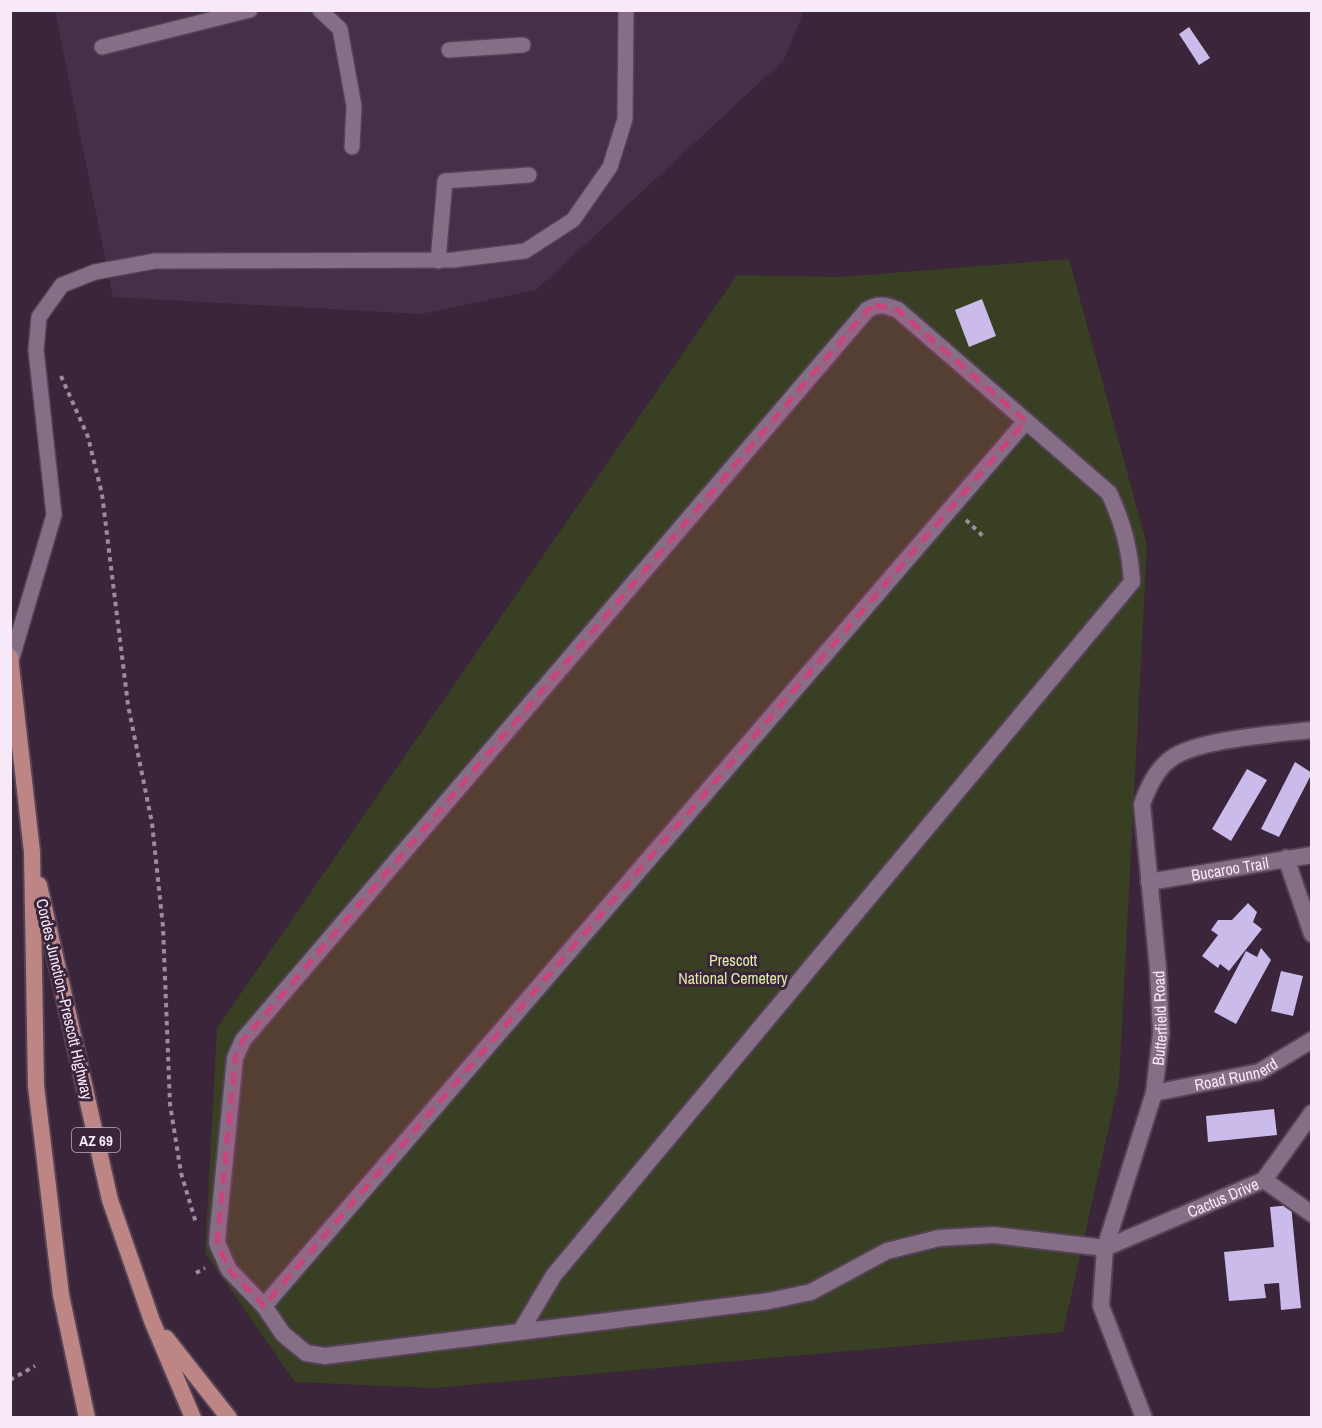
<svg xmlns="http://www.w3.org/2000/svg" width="1322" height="1428" font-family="'Archivo Narrow',sans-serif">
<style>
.built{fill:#472e49}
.green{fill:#383f22}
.building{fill:#cabbea}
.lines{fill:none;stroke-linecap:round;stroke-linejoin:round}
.service-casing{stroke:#544255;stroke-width:18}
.minor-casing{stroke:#544255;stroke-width:20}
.primary-casing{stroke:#544255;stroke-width:20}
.path{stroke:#9d8c9e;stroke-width:4;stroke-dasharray:4.5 4.5;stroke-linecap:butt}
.service{stroke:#866e87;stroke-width:15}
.minor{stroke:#866e87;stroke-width:16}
.primary{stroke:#bd8685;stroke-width:16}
.marked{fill:#cd427a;fill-opacity:0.2;stroke:#cd427a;stroke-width:4.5;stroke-dasharray:12 8;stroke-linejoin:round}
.labels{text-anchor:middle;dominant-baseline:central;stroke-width:6;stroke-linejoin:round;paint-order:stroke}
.shield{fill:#3a253b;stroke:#beaebf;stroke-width:1.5}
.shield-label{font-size:15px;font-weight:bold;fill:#f7e9f8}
.street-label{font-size:16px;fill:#f7e9f8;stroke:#3a253b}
.park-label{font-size:16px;fill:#dceda3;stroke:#3a253b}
</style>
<rect width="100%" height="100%" fill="#3a253b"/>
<!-- built -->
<path class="built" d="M55 11H804L784 60 536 290 421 314 113 297Z"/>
<!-- green -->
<path class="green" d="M1069 259 1147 545 1119 1082 1063 1332 434 1388 295 1382 205 1253 217 1028 737 275 840 277Z"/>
<!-- building -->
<g class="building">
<path d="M1189 27 1210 58 1199 65 1179 34Z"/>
<path d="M982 299 996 336 969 347 955 310Z"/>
<path d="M1295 762 1312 773 1279 837 1261 829Z"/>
<path d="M1247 769 1267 780 1231 841 1212 829Z"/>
<path d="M1248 903 1257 912 1253 922 1262 929 1229 971 1220 964 1218 968 1202 956 1218 935 1211 930 1218 920H1232Z"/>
<path d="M1261 948 1271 960 1236 1024 1214 1012 1246 951 1257 957Z"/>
<path d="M1281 971 1303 976 1293 1016 1271 1011Z"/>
<path d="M1274 1109 1277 1135 1208 1142 1206 1116Z"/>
<path d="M1291 1205 1301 1308 1281 1310 1279 1283 1264 1284 1266 1298 1229 1301 1224 1252 1274 1247 1270 1207Z"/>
</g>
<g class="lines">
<!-- service casing -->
<g class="service-casing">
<g id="service">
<path d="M320 10 340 29 354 106 352 147"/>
<path d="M102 47 250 10"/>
<path d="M449 50 523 45"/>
<path d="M438 261 445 181 529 175"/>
<path d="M11 661 54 515 36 350 39 317 62 285 95 272 155 261 453 260 525 251 573 220 610 167 625 119 626 10"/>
</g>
</g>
<!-- minor casing -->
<g class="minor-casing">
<g id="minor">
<path d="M1286 858 1312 934"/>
<path id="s1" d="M1149 882 1312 855"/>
<path id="s2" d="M1154 1093 1259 1072 1312 1040"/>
<path d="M1264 1180 1312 1214"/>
<path d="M264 1306 1026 421"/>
<path id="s3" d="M520 1332 554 1275 1132 582C1130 549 1123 523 1109 493L898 310C886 305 878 303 867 310L243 1040 235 1058 218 1230 217 1243 229 1270 264 1306 283 1334 306 1353 325 1356 769 1301 811 1292 887 1251 939 1238 994 1235 1105 1248 1264 1180 1312 1113"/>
<path id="s4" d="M1144 1418 1101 1306 1105 1248 1154 1093 1161 1033 1158 969 1142 804C1148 788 1155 772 1168 761 1192 739 1277 734 1312 730"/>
</g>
</g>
<!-- primary casing -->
<g class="primary-casing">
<g id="primary">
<path d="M10 657 32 852 36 1086 61 1295 87 1418"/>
<path d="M39 885 110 1200 152 1321 193 1418"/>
<path d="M166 1338 229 1418"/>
</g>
</g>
<!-- path -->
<g class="path">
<path d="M61 376 88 437 102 494 128 705 152 823 163 927 170 1104 181 1173 196 1223"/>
<path d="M966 520 985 538"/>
<path d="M196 1273 205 1268"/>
<path d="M10 1380 35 1366"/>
</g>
<!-- service -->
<use href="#service" class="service"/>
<!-- minor -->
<use href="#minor" class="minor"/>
<!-- primary -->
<use href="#primary" class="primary"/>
</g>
<!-- marked area -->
<path class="marked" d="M875 305 898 310 1026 421 264 1306 229 1270 217 1243 235 1058 243 1040 867 310Z"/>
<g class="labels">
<!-- shield labels -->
<rect class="shield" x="72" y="1128" width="48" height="24" rx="4.5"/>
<g class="shield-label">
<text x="96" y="1140">AZ 69</text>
</g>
<!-- street labels -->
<g class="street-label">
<text stroke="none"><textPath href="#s1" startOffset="82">Bucaroo Trail</textPath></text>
<text transform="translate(65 999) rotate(77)">Cordes Junction–Prescott Highway</text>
<text stroke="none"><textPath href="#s4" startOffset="416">Butterfield Road</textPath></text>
<text stroke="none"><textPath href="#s2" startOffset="84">Road Runnerd</textPath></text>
<text stroke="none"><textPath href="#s3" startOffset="3627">Cactus Drive</textPath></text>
</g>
<!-- park labels -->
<g class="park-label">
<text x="733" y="960">Prescott<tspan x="733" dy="18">National Cemetery</tspan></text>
</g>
</g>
<!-- border -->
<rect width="1322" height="1428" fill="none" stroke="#f7e9f8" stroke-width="24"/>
</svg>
